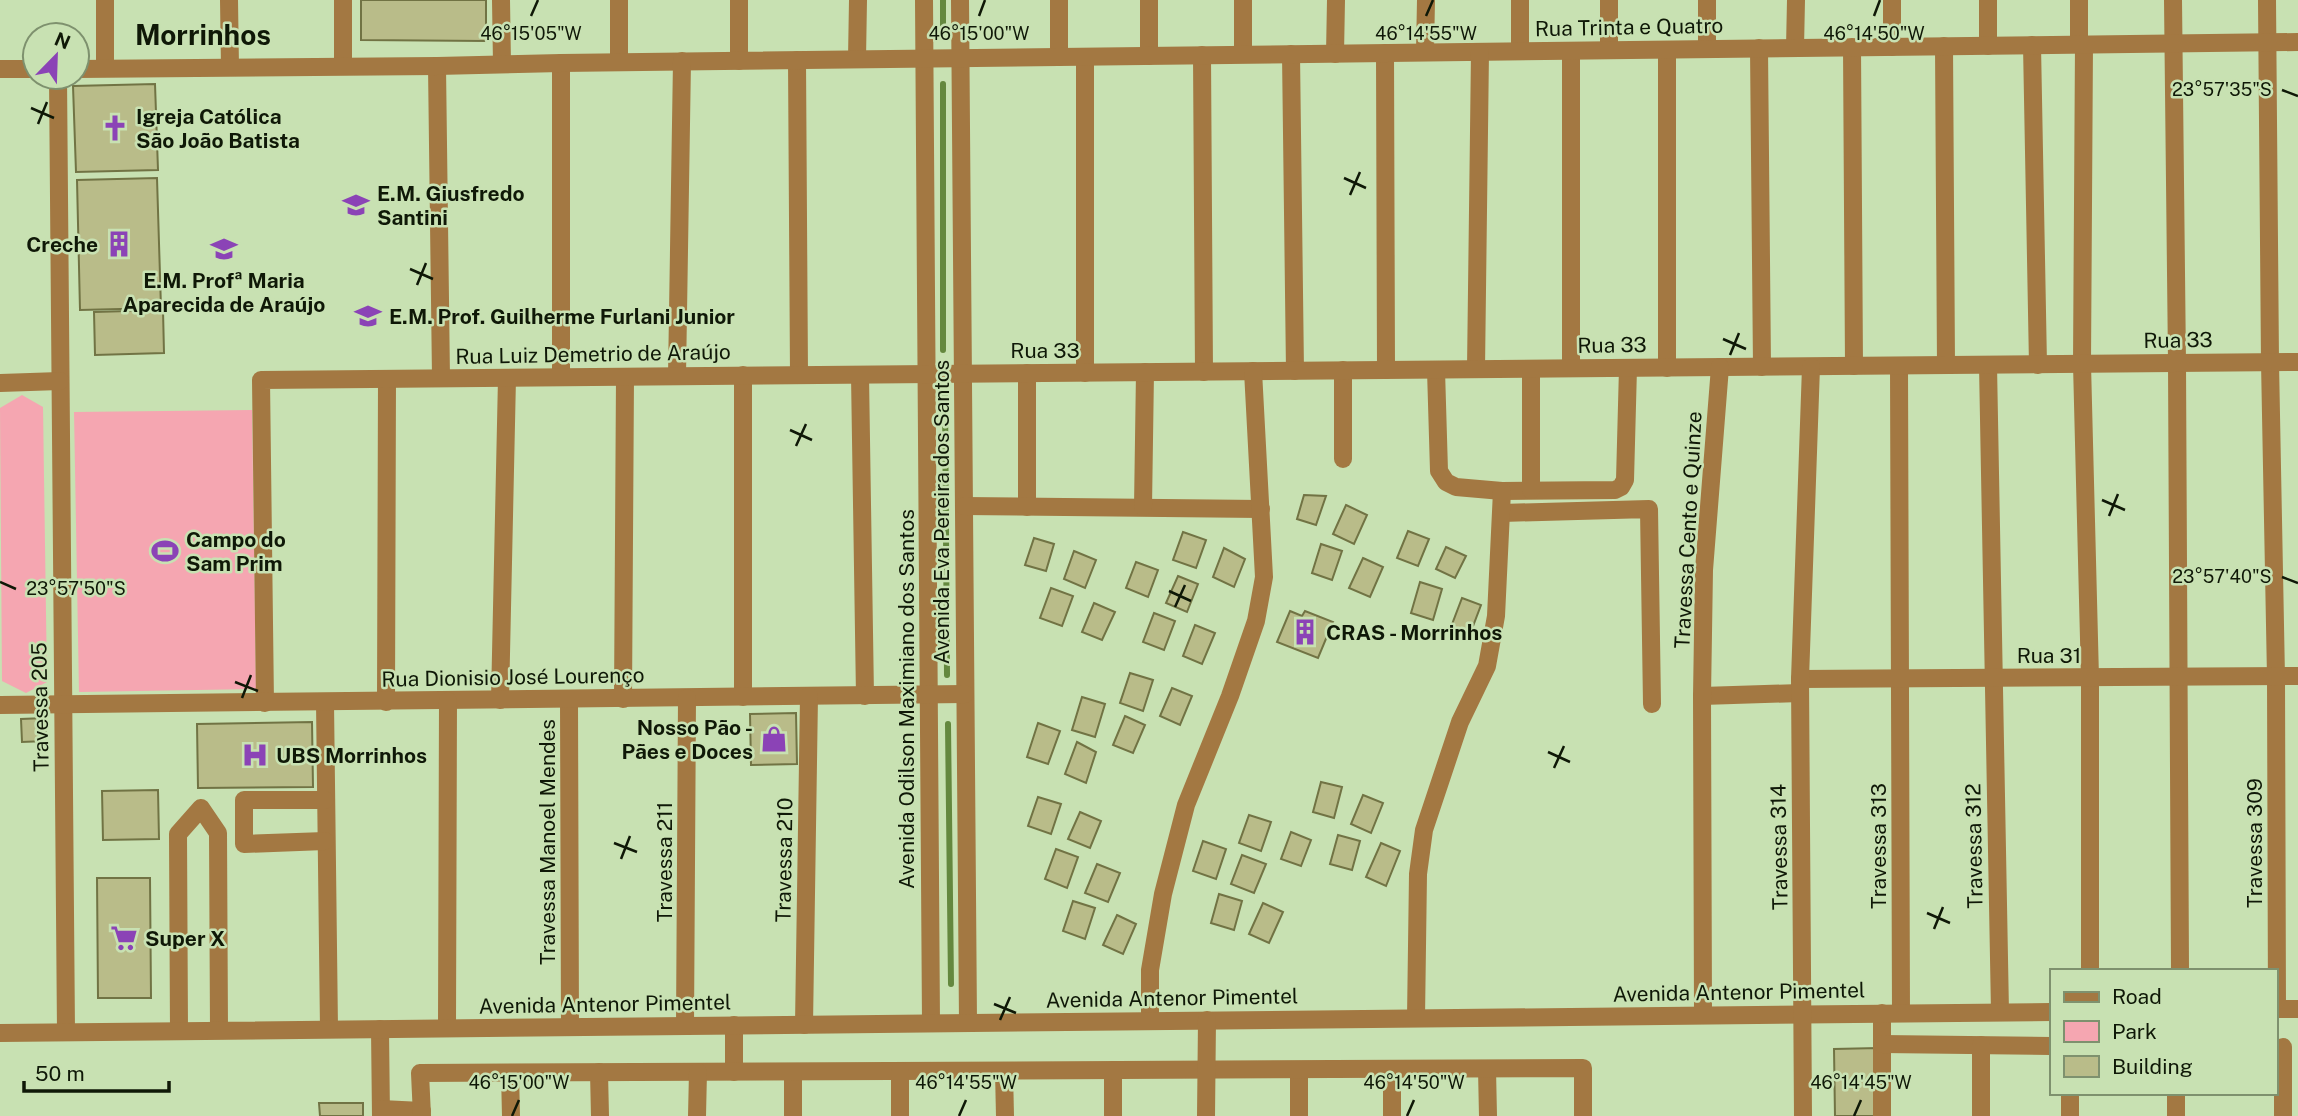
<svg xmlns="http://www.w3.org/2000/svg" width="2298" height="1116" font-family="'Public Sans',sans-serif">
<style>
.green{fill:#f5a6b1}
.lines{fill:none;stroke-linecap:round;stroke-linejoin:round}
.stream{stroke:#64883e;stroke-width:6}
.building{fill:#b9bc89;stroke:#717344;stroke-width:2}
.minor{stroke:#a37842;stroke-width:18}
.ticks{fill:none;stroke:#0f1807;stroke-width:2.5}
.labels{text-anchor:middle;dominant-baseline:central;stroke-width:5;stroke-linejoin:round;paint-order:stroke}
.street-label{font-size:21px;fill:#0f1807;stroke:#c8e1b2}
.poi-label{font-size:21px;font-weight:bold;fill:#0f1807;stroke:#c8e1b2;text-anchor:start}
.district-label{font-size:28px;font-weight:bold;fill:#0f1807;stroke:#c8e1b2}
.ticks-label{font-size:18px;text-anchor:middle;fill:#0f1807;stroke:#c8e1b2;stroke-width:5;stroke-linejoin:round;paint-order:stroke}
</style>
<rect width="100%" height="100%" fill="#c8e1b2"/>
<!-- green -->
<g class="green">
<path d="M22 395 43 407 47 682 26 693 2 681 0 408Z"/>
<path d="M252 410 256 689 79 692 74 412Z"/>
</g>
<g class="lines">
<!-- stream -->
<g class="stream">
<path d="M943 0V28"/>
<path d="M943 350V84"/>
<path d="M945 394 947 675"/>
<path d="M948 724 951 984"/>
</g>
</g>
<!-- building -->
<g class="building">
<path d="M361 0H486V41L361 40Z"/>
<path d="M155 84 158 170 76 172 73 86Z"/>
<path d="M157 178 161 308 80 310 77 180Z"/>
<path d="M163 310 164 353 95 355 94 312Z"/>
<path d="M1304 495 1326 496 1316 525 1297 519Z"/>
<path d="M1346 505 1367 515 1354 544 1333 534Z"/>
<path d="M1408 531 1429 539 1418 566 1397 558Z"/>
<path d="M1183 532 1206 540 1196 568 1173 560Z"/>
<path d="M1034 538 1054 544 1046 571 1025 565Z"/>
<path d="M1321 544 1342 551 1332 580 1312 573Z"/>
<path d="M1446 547 1466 556 1455 578 1436 569Z"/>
<path d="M1224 548 1245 559 1234 587 1213 577Z"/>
<path d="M1074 551 1096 560 1085 588 1064 579Z"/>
<path d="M1363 558 1383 567 1370 597 1349 588Z"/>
<path d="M1136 562 1158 570 1148 597 1126 588Z"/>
<path d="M1178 576 1198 584 1187 612 1166 603Z"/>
<path d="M1420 582 1442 589 1433 620 1411 613Z"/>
<path d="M1051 588 1073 596 1062 626 1040 618Z"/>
<path d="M1462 598 1481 605 1470 634 1451 627Z"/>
<path d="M1094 603 1115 612 1102 640 1082 632Z"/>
<path d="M1290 611 1302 616 1305 611 1333 622 1318 658 1277 642Z"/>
<path d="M1154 613 1175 621 1164 650 1143 642Z"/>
<path d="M1195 625 1215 633 1202 664 1183 656Z"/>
<path d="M1130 673 1153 680 1143 711 1120 703Z"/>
<path d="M1172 688 1192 696 1180 725 1160 716Z"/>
<path d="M1082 697 1105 704 1095 737 1072 730Z"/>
<path d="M796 713 797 764 751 765 750 714Z"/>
<path d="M1125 716 1145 725 1133 753 1113 745Z"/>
<path d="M45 718 46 741 22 742 21 719Z"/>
<path d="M312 722 313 787 198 788 197 724Z"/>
<path d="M1038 723 1060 731 1048 764 1027 757Z"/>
<path d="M1077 742 1096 752 1086 783 1065 774Z"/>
<path d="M1321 782 1342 787 1334 818 1313 812Z"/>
<path d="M158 790 159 839 103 840 102 791Z"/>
<path d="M1363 795 1383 803 1371 833 1351 824Z"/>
<path d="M1038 797 1061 804 1051 834 1028 826Z"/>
<path d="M1080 812 1101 821 1090 848 1068 839Z"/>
<path d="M1249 815 1271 822 1261 851 1239 843Z"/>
<path d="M1291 832 1311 840 1301 866 1281 859Z"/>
<path d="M1338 835 1360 841 1352 870 1330 864Z"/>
<path d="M1203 841 1226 849 1216 879 1193 871Z"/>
<path d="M1381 843 1400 851 1386 886 1366 877Z"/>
<path d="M1056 849 1078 857 1067 888 1045 879Z"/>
<path d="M1242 855 1266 864 1254 893 1231 884Z"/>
<path d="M1097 864 1120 873 1108 902 1085 893Z"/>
<path d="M97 878H150L151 998H98Z"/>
<path d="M1219 894 1242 901 1234 930 1211 923Z"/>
<path d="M1073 901 1095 908 1085 939 1063 931Z"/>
<path d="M1263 903 1283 912 1269 943 1249 934Z"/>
<path d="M1117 915 1136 924 1123 954 1103 945Z"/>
<path d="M1878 1048 1879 1116H1835L1834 1049Z"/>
<path d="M319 1103H363V1116H320Z"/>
</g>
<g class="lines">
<!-- minor -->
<g class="minor">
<path d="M229 0 230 67"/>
<path d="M343 0V65"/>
<path d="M501 0 502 64"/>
<path d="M739 0V61"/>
<path d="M924 0 931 1023"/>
<path d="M960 0 968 1023"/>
<path d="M1059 0V57"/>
<path d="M1988 0V46"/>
<path d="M2173 0 2177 363 2180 971"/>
<path d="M2267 0 2270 362 2276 677 2277 1009"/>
<path d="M2084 44 2082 364 2090 678V971"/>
<path d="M2032 45 2038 365"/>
<path d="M2079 45V0"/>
<path d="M1944 46 1946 365"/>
<path d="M1852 47 1854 366"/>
<path d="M1892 47V0"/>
<path d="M1759 48 1762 367"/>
<path d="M1795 48 1796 0"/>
<path d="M1707 49V0"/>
<path d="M1609 50V0"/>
<path d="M1667 50V368"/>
<path d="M1520 51V0"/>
<path d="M1571 51V368"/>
<path d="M1425 52 1426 0"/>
<path d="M1385 53 1386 370"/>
<path d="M1243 54V0"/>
<path d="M1291 54 1295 371"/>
<path d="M1335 54 1336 0"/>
<path d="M1202 55 1204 372"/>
<path d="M1149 56V0"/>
<path d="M1085 57V373"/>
<path d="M857 59 858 0"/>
<path d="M797 60 799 375"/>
<path d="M619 62V0"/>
<path d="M561 63V377"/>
<path d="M437 66 441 378"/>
<path d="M105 68V0"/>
<path d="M0 69H35"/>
<path d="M77 69 437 66 561 63 2298 42"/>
<path d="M58 77 66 1032"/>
<path d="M1988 365 2000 1012"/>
<path d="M1899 366 1901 1013"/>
<path d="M1476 369 1480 52"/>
<path d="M1436 370 1439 471 1446 482 1456 487 1502 491 1615 490 1621 487 1625 480 1628 368"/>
<path d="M1027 373V507"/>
<path d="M743 375V697"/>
<path d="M860 375 865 696"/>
<path d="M677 376 682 61"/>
<path d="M0 383 60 381"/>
<path d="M1343 459V370"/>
<path d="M1531 490V369"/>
<path d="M964 506 1261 509"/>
<path d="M1143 507 1145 372"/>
<path d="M1502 513 1649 509 1652 704"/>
<path d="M1800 679 2298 676"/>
<path d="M1702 696 1800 693"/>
<path d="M569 699 570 1027"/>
<path d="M623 699 625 377"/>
<path d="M500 700 507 378"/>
<path d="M325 702 329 1029"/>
<path d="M386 702 387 379"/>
<path d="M265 703 261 380 2298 362"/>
<path d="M0 705 965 694"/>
<path d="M325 800H244V844L325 841"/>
<path d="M2275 1009H2298"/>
<path d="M1882 1013V1116"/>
<path d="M1703 1015 1702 696 1704 570 1720 367"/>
<path d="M1416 1018 1418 874 1424 830 1460 722 1487 666 1496 616 1502 491"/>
<path d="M1150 1021V970L1163 894 1186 805 1230 696 1256 621 1264 577 1253 371"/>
<path d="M734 1025V1072"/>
<path d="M804 1025 809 696"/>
<path d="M685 1026 687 698"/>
<path d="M447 1028 448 701"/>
<path d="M380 1029 381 1116"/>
<path d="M179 1031 178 834 201 808 218 833 219 1030"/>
<path d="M0 1033 2051 1012"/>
<path d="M1882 1044 2051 1046"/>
<path d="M2283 1047V1116"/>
<path d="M1392 1069V1116"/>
<path d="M1487 1069 1488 1116"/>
<path d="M1113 1070V1116"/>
<path d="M1299 1070V1116"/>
<path d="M1004 1071 1005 1116"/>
<path d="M599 1072 600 1116"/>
<path d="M793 1072V1116"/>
<path d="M510 1073 511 1116"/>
<path d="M2070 1093V1116"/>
<path d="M2176 1093V1116"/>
<path d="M381 1109 422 1111"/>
<path d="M422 1116 420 1073 1583 1068V1116"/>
<path d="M697 1116 698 1072"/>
<path d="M900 1116V1071"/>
<path d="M1206 1116 1207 1020"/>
<path d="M1803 1116 1800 679 1811 367"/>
<path d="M1981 1116V1045"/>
</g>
</g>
<!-- ticks -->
<path class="ticks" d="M531 16 538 0M979 16 985 0M1426 16 1433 0M1874 16 1880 0M2282 90 2298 96M31 108 54 118M38 124 47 102M1344 178 1366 188M1350 195 1360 172M410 269 433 279M417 285 426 263M1723 339 1746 349M1730 355 1739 333M790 430 812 440M796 446 806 424M2102 500 2125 510M2109 516 2118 494M2282 577 2298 583M0 582 16 589M1169 591 1191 601M1175 607 1185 585M235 682 258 691M242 698 251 675M1548 752 1570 762M1554 768 1564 746M614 843 637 852M621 859 630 836M1927 913 1950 923M1934 929 1943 907M994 1004 1016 1013M1000 1020 1010 997M512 1116 519 1100M959 1116 966 1100M1407 1116 1414 1100M1854 1116 1861 1100"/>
<!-- icons -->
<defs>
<g id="church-bare" transform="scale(2.1)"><path d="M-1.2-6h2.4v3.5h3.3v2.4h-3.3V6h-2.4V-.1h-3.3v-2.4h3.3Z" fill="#8b43b6" stroke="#c8e1b2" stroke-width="2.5" paint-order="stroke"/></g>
<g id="school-bare" transform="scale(2.1)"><path d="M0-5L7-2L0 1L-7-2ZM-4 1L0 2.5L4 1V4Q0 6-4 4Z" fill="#8b43b6" stroke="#c8e1b2" stroke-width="2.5" paint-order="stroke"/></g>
<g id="building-bare" transform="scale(2.1)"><path d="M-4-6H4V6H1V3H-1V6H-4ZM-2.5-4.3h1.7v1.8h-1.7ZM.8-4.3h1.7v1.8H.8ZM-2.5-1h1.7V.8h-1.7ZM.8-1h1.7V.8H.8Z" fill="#8b43b6" stroke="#c8e1b2" stroke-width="2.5" paint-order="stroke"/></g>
<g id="stadium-bare" transform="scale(2.1)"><path d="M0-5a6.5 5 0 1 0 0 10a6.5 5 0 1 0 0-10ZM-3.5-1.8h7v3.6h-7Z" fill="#8b43b6" stroke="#c8e1b2" stroke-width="2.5" paint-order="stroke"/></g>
<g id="shop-bare" transform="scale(2.1)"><path d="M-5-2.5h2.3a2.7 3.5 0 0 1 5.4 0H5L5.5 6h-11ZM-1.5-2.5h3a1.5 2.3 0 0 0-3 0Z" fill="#8b43b6" stroke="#c8e1b2" stroke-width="2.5" paint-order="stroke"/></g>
<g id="hospital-bare" transform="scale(2.1)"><path d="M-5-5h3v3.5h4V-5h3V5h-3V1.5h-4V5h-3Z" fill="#8b43b6" stroke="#c8e1b2" stroke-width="2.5" paint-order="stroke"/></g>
<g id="supermarket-bare" transform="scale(2.1)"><path d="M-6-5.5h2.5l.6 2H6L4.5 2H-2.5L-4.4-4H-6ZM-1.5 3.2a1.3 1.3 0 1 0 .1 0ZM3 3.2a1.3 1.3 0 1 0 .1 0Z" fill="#8b43b6" stroke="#c8e1b2" stroke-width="2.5" paint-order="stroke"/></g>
</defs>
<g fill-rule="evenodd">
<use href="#church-bare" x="115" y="128"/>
<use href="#school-bare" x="356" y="205"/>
<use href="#building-bare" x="119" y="244"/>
<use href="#school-bare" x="224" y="249"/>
<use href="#school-bare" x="368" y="316"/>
<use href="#stadium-bare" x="165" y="551"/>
<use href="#building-bare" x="1305" y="632"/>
<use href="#shop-bare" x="774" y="739"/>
<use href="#hospital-bare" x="255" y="755"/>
<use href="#supermarket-bare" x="124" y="938"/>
</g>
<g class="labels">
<!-- street labels -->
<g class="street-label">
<text transform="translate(1629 27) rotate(-1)">Rua Trinta e Quatro</text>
<text transform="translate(2178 340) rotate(-1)">Rua 33</text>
<text transform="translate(1612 345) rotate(-1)">Rua 33</text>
<text x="1045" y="350">Rua 33</text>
<text transform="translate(593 354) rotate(-1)">Rua Luiz Demetrio de Araújo</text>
<text transform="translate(941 512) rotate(-90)">Avenida Eva Pereira dos Santos</text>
<text transform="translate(1688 530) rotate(-87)">Travessa Cento e Quinze</text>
<text x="2049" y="655">Rua 31</text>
<text transform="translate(513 677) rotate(-1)">Rua Dionisio José Lourenço</text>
<text transform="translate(906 699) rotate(-90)">Avenida Odilson Maximiano dos Santos</text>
<text transform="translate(40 707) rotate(-91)">Travessa 205</text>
<text transform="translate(547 842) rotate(-90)">Travessa Manoel Mendes</text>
<text transform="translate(2254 843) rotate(-90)">Travessa 309</text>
<text transform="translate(1878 846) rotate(-90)">Travessa 313</text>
<text transform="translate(1974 846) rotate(-91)">Travessa 312</text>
<text transform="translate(1779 847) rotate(-91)">Travessa 314</text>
<text transform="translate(784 860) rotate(-89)">Travessa 210</text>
<text transform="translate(664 862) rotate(-90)">Travessa 211</text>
<text transform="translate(1739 992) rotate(-1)">Avenida Antenor Pimentel</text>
<text transform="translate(1172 998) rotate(-1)">Avenida Antenor Pimentel</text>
<text transform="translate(605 1004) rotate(-1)">Avenida Antenor Pimentel</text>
</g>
<!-- poi labels -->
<g class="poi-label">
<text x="136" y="116">Igreja Católica<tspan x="136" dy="24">São João Batista</tspan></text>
<text x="377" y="193">E.M. Giusfredo<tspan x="377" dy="24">Santini</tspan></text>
<text x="98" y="244" text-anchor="end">Creche</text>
<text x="224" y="280" text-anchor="middle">E.M. Profª Maria<tspan x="224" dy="24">Aparecida de Araújo</tspan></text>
<text x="389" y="316">E.M. Prof. Guilherme Furlani Junior</text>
<text x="186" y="539">Campo do<tspan x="186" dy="24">Sam Prim</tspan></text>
<text x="1326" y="632">CRAS - Morrinhos</text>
<text x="753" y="727" text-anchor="end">Nosso Pão -<tspan x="753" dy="24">Pães e Doces</tspan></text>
<text x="276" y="755">UBS Morrinhos</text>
<text x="145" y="938">Super X</text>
</g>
<!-- district labels -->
<g class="district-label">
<text x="203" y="34">Morrinhos</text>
</g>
</g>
<g class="ticks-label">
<text x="531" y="40">46°15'05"W</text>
<text x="979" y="40">46°15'00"W</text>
<text x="1426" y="40">46°14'55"W</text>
<text x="1874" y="40">46°14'50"W</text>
<text x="2222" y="96">23°57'35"S</text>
<text x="2222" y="583">23°57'40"S</text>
<text x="76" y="595">23°57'50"S</text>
<text x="519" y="1089">46°15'00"W</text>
<text x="966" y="1089">46°14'55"W</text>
<text x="1414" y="1089">46°14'50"W</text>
<text x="1861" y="1089">46°14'45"W</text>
</g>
<!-- legend -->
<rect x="2050" y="969" width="228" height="126" fill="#c8e1b2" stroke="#7e916e" stroke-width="2"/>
<rect x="2064" y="992" width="35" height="10" fill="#a37842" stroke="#7e916e" stroke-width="2"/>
<text x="2112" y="1004" font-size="21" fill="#0f1807">Road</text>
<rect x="2064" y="1021" width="35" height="21" fill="#f5a6b1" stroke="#7e916e" stroke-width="2"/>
<text x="2112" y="1039" font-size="21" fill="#0f1807">Park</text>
<rect x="2064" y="1056" width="35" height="21" fill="#b9bc89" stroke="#7e916e" stroke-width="2"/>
<text x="2112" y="1074" font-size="21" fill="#0f1807">Building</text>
<!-- north arrow -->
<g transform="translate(56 56) rotate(23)"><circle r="33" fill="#c8e1b2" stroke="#7e916e" stroke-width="2"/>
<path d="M0-5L12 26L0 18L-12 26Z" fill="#8b43b6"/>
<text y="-10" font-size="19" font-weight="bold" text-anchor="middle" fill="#0f1807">N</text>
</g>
<!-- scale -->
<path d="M24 1081v10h145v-10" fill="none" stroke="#0f1807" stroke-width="3.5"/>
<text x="35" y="1081" font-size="21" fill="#0f1807" stroke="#c8e1b2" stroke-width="5" paint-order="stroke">50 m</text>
</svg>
